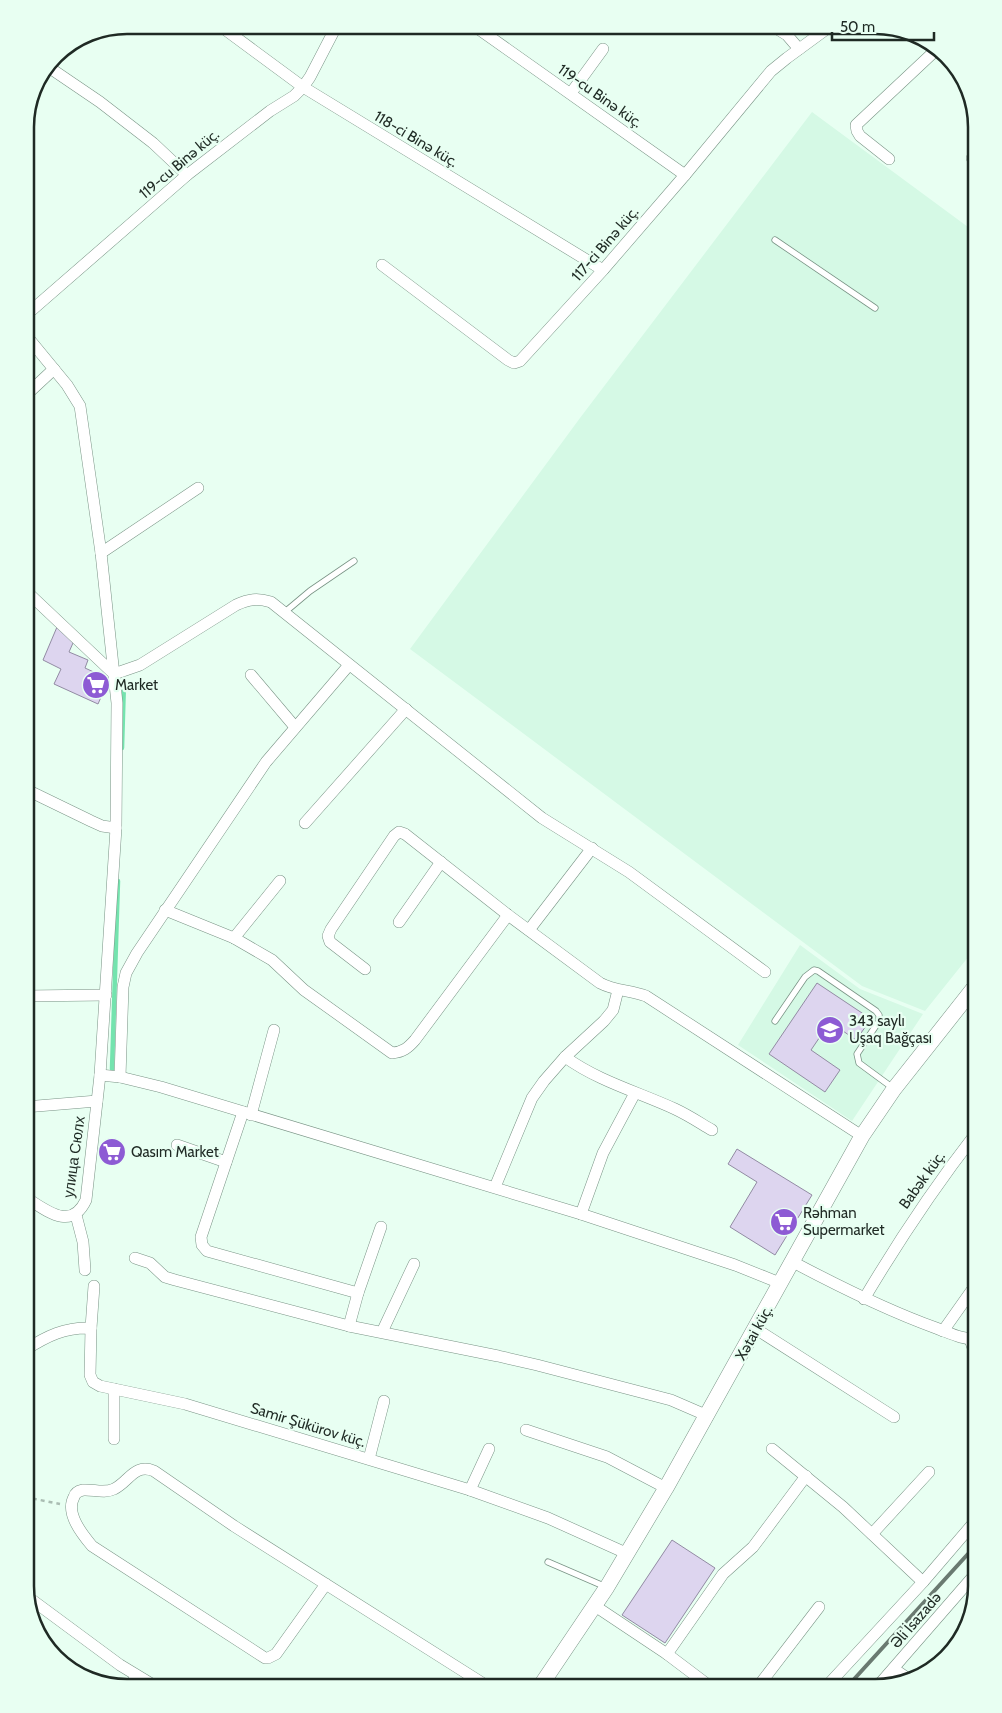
<svg xmlns="http://www.w3.org/2000/svg" width="1002" height="1713" font-family="Cabin,sans-serif">
<style>
.built{fill:#d5f9e5}
.lines{fill:none;stroke-linecap:round;stroke-linejoin:round}
.stream{stroke:#74e3ae;stroke-width:4.5}
.building{fill:#ddd5ef;stroke:#928ba3}
.lane-casing{stroke:#7a9486;stroke-width:7}
.street-casing{stroke:#7a9486;stroke-width:12}
.secondary-casing{stroke:#7a9486;stroke-width:16}
.path{stroke:#aabdb3;stroke-width:2.5;stroke-dasharray:4 4;stroke-linecap:butt}
.lane{stroke:#fff;stroke-width:5.5}
.street{stroke:#fff;stroke-width:11}
.secondary{stroke:#fff;stroke-width:15}
.rail{stroke:#6a7a71;stroke-width:4}
.labels{text-anchor:middle;dominant-baseline:central;stroke-width:4.5;stroke-linejoin:round;paint-order:stroke}
.street-label{font-size:15px;fill:#1f2a24;stroke:#e8fff2}
.poi-label{font-size:15px;fill:#1f2a24;stroke:#e8fff2;text-anchor:start}
.rim{fill:none;stroke:#1f2a24;stroke-width:2.5}
</style>
<rect width="100%" height="100%" fill="#e8fff2"/>
<!-- built -->
<g class="built">
<path d="M812 112 968 227 977 216V946L925 1011 862 986 410 649 580 418Z"/>
<path d="M800 945 860 989 923 1014 852 1121 738 1045Z"/>
</g>
<g class="lines">
<!-- stream -->
<g class="stream">
<path d="M122 748 124 682"/>
<path d="M112 1069 118 881"/>
</g>
</g>
<!-- building -->
<g class="building">
<path d="M57 627 73 643 69 652 88 660 85 668 109 679 98 704 54 684 61 669 43 660Z"/>
<path d="M817 983 871 1019 856 1040 830 1022 811 1050 840 1070 825 1092 769 1054Z"/>
<path d="M737 1149 812 1195 775 1255 730 1227 757 1182 728 1164Z"/>
<path d="M672 1540 715 1568 665 1643 622 1615Z"/>
</g>
<g class="lines">
<!-- lane casing -->
<g class="lane-casing">
<g id="lane">
<path d="M775 240 875 308"/>
<path d="M285 612 310 591 354 561"/>
<path d="M775 1021 805 977 814 970 818 971 876 1011 879 1015V1021L857 1054 859 1063 893 1088"/>
<path d="M548 1562 606 1587"/>
</g>
</g>
<!-- street casing -->
<g class="street-casing">
<g id="street">
<path d="M219 25 303 87 603 270"/>
<path d="M473 25 685 175"/>
<path d="M771 25 787 35 799 49"/>
<path d="M47 66 100 102 153 143 187 175"/>
<path d="M571 93 603 49"/>
<path d="M972 158 977 152"/>
<path d="M889 159 860 136 857 131 856 125 937 49"/>
<path d="M382 265 508 360 514 363 520 361 603 270 685 175 771 71 787 58 832 25"/>
<path d="M25 316 187 175 270 111 294 96 303 87 310 77 337 25"/>
<path d="M25 396 54 369"/>
<path d="M101 553 198 488"/>
<path d="M25 590 114 674"/>
<path d="M114 674 140 665 236 605C249 599 257 598 271 602L542 818 629 872 765 972"/>
<path d="M251 675 295 727"/>
<path d="M25 789 91 821 102 826 116 828"/>
<path d="M305 823 406 709"/>
<path d="M165 910 234 938 272 960 304 990 392 1053C403 1052 408 1048 415 1040L508 915"/>
<path d="M399 922 441 862"/>
<path d="M529 930 592 848"/>
<path d="M234 938 280 881"/>
<path d="M365 969 330 942 328 936 331 929 394 836 399 832 405 834 508 915 600 983C615 991 630 990 646 996L862 1136"/>
<path d="M25 996 106 995"/>
<path d="M565 1057C598 1081 638 1092 675 1109 688 1115 700 1123 712 1130"/>
<path d="M100 1075 120 1077 161 1087 581 1214 735 1265 780 1283"/>
<path d="M120 1077 123 987 126 973 137 953 266 762 349 665"/>
<path d="M25 1107 97 1101"/>
<path d="M243 1112 201 1237 202 1245 207 1251 358 1293"/>
<path d="M251 1115 274 1030"/>
<path d="M177 1145 226 1162"/>
<path d="M495 1187 532 1098 544 1081 565 1057 604 1021 613 1010 618 990"/>
<path d="M25 1197C46 1210 71 1232 86 1200L100 1075 116 828 117 703 101 553 80 406 67 385 25 334"/>
<path d="M581 1214 603 1153 635 1093"/>
<path d="M76 1215 83 1242 85 1270"/>
<path d="M135 1258 150 1263 165 1277 175 1280 349 1326 498 1356 537 1365 671 1400 708 1416"/>
<path d="M793 1262C840 1287 886 1310 936 1328 950 1333 963 1340 977 1339"/>
<path d="M864 1299C899 1240 935 1186 977 1132"/>
<path d="M349 1326 358 1293 381 1227"/>
<path d="M91 1328 94 1286"/>
<path d="M756 1329 894 1417"/>
<path d="M25 1330 30 1347"/>
<path d="M943 1331 977 1283"/>
<path d="M382 1332 414 1264"/>
<path d="M970 1339 977 1360"/>
<path d="M25 1350C47 1336 65 1327 91 1328L90 1375 93 1382 100 1386 185 1404 470 1490 548 1518 628 1554"/>
<path d="M526 1430 607 1457 666 1488"/>
<path d="M114 1439V1389"/>
<path d="M772 1449 843 1507 923 1582"/>
<path d="M369 1459 384 1401"/>
<path d="M470 1490 489 1449"/>
<path d="M872 1534 929 1472"/>
<path d="M326 1584 276 1654 268 1658H265L92 1546C82 1534 65 1513 74 1497 75 1493 78 1491 83 1490 93 1489 104 1494 114 1489 129 1482 134 1463 154 1471L234 1526 490 1688"/>
<path d="M28 1597 120 1665 158 1688"/>
<path d="M595 1606 667 1654 712 1688"/>
<path d="M667 1654 723 1574 753 1547 806 1476"/>
<path d="M894 1669 910 1680"/>
<path d="M877 1687 977 1572"/>
<path d="M133 1688 135 1675"/>
<path d="M757 1688 819 1607"/>
<path d="M825 1688 923 1582 977 1519"/>
</g>
</g>
<!-- secondary casing -->
<g class="secondary-casing">
<path id="secondary" d="M539 1688 607 1587 666 1488 862 1136 894 1089 977 984"/>
</g>
<!-- path -->
<path class="path" d="M25 1497 60 1504"/>
<!-- lane -->
<use href="#lane" class="lane"/>
<!-- street -->
<use href="#street" class="street"/>
<!-- secondary -->
<use href="#secondary" class="secondary"/>
<!-- rail -->
<path class="rail" d="M846 1688 977 1544"/>
</g>
<!-- icons -->
<defs>
<g id="supermarket-disc" transform="scale(1.4375)"><circle r="9.5" fill="#8d5bd4" stroke="#e8fff2"/><path d="M-6-5.5h2.5l.6 2H6L4.5 2H-2.5L-4.4-4H-6ZM-1.5 3.2a1.3 1.3 0 1 0 .1 0ZM3 3.2a1.3 1.3 0 1 0 .1 0Z" fill="#fff"/></g>
<g id="school-disc" transform="scale(1.4375)"><circle r="9.5" fill="#8d5bd4" stroke="#e8fff2"/><path d="M0-5L7-2L0 1L-7-2ZM-4 1L0 2.5L4 1V4Q0 6-4 4Z" fill="#fff"/></g>
</defs>
<g fill-rule="evenodd">
<use href="#supermarket-disc" x="96" y="685"/>
<use href="#school-disc" x="830" y="1030"/>
<use href="#supermarket-disc" x="112" y="1152"/>
<use href="#supermarket-disc" x="784" y="1222"/>
</g>
<g class="labels">
<!-- street labels -->
<g class="street-label">
<text transform="translate(600 96) rotate(35)">119-cu Binə küç.</text>
<text transform="translate(416 139) rotate(31)">118-ci Binə küç.</text>
<text transform="translate(179 164) rotate(-40)">119-cu Binə küç.</text>
<text transform="translate(605 244) rotate(-49)">117-ci Binə küç.</text>
<text transform="translate(74 1157) rotate(-82)">улица Сюлх</text>
<text transform="translate(922 1180) rotate(-54)">Babək küç.</text>
<text transform="translate(754 1333) rotate(-61)">Xətai küç.</text>
<text transform="translate(308 1425) rotate(17)">Samir Şükürov küç.</text>
<text transform="translate(916 1620) rotate(-49)">Əli İsazadə</text>
</g>
<!-- poi labels -->
<g class="poi-label">
<text x="115" y="685">Market</text>
<text x="849" y="1021">343 saylı<tspan x="849" dy="17">Uşaq Bağçası</tspan></text>
<text x="131" y="1152">Qasım Market</text>
<text x="803" y="1213">Rəhman<tspan x="803" dy="17">Supermarket</tspan></text>
</g>
</g>
<!-- crop -->
<path d="M0 0H1002V1713H0ZM127 34H875A93 93 0 0 1 968 127V1586A93 93 0 0 1 875 1679H127A93 93 0 0 1 34 1586V127A93 93 0 0 1 127 34Z" fill="#e8fff2" fill-rule="evenodd"/>
<path class="rim" d="M127 34H875A93 93 0 0 1 968 127V1586A93 93 0 0 1 875 1679H127A93 93 0 0 1 34 1586V127A93 93 0 0 1 127 34Z"/>
<!-- scale -->
<path d="M832 32v8h102v-8" fill="none" stroke="#1f2a24" stroke-width="2.5"/>
<text x="840" y="32" font-size="15" fill="#1f2a24" stroke="#e8fff2" stroke-width="4" paint-order="stroke">50 m</text>
</svg>
